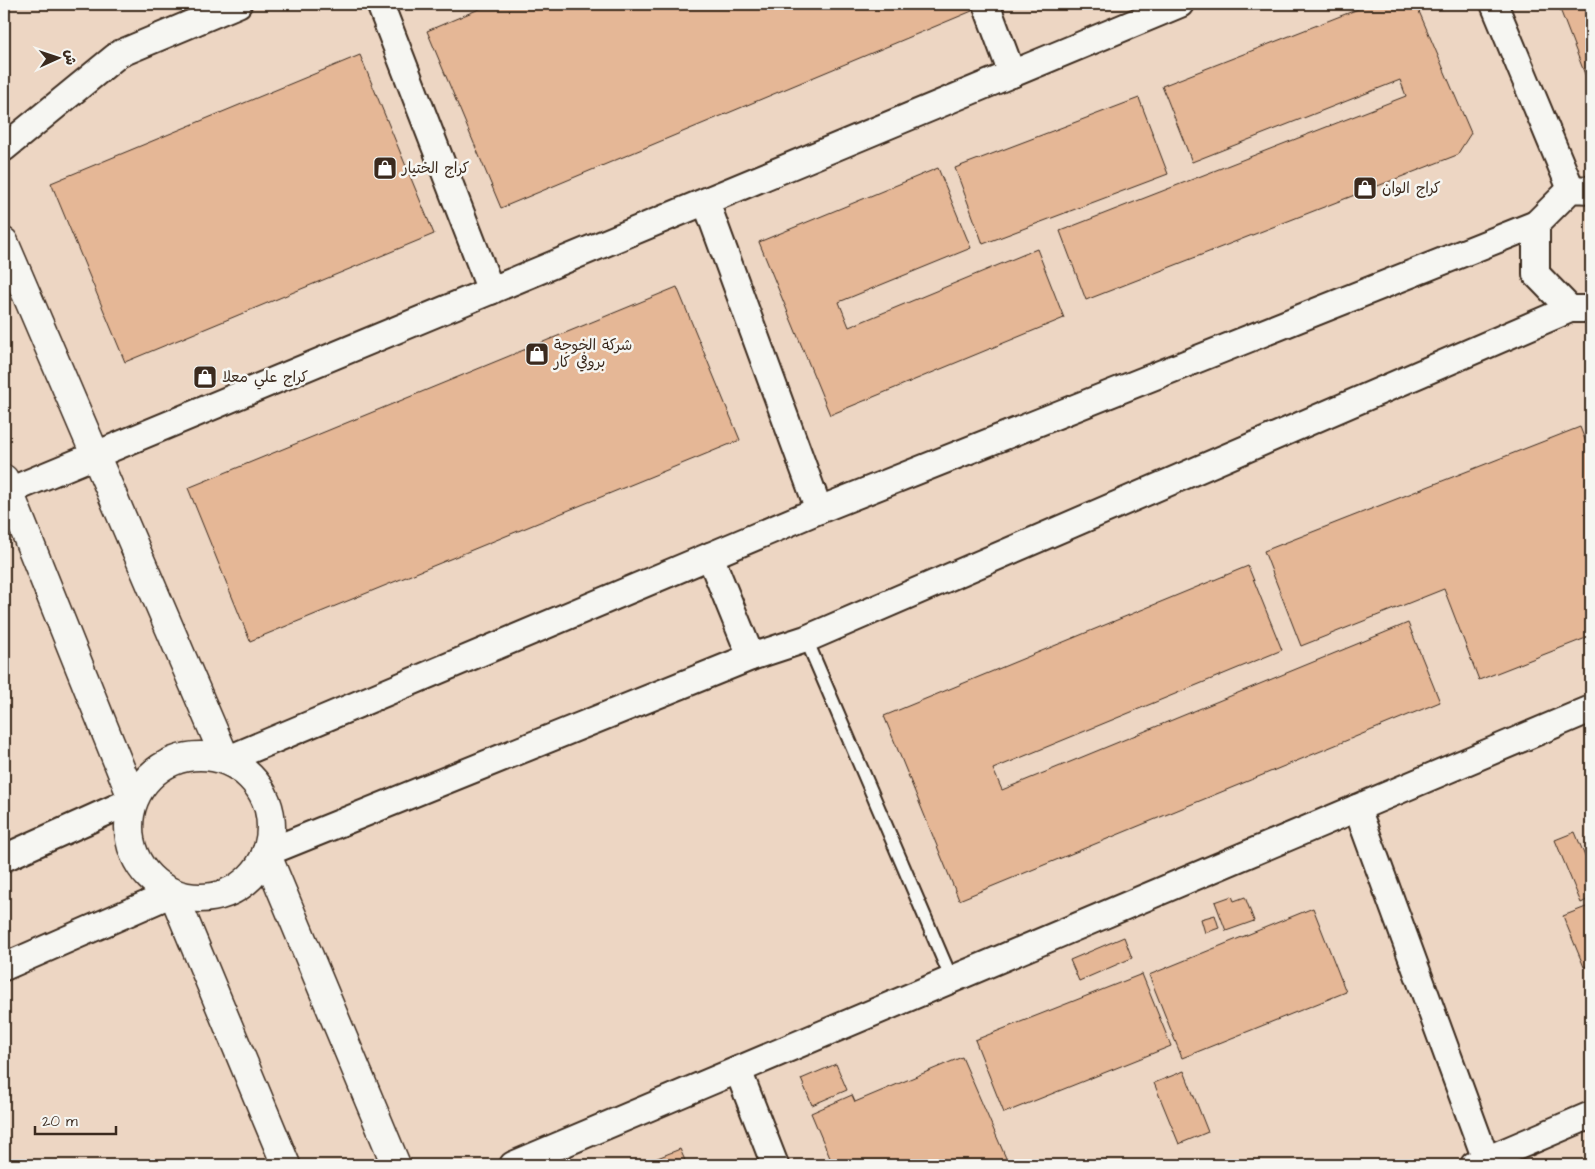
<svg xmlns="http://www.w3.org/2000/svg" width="1595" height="1169" font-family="'Architects Daughter','Playpen Sans Arabic',sans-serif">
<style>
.built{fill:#edd6c3}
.building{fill:#e5b796;stroke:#3b2a1e}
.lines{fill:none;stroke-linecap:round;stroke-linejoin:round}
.service-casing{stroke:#3b2a1e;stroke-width:16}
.minor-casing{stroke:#3b2a1e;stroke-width:30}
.tertiary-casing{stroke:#3b2a1e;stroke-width:31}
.service{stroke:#f6f6f2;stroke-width:12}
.minor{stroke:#f6f6f2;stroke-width:26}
.tertiary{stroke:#f6f6f2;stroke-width:28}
.labels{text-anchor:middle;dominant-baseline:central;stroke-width:5;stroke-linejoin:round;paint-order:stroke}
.poi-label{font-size:15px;fill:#3b2a1e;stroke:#f6f6f2;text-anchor:start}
</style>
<rect width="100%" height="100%" fill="#f1e3d6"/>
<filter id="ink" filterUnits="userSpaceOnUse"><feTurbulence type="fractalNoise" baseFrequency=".02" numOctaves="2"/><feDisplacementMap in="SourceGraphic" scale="10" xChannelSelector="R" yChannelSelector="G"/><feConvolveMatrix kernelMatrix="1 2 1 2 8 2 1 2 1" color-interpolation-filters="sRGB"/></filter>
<g filter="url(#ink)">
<!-- built -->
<rect class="built" x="4" y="4" width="1587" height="1161"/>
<!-- building -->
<g class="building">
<path d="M491 4H969L972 11 501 208 427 31Z"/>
<path d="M1371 4H1405L1418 9 1471 133 1457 155 1086 300 1060 231 1406 96 1400 80 1192 162 1162 86Z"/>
<path d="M1558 4H1591V90Z"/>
<path d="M360 55 434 234 125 362 51 183Z"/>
<path d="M1139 98 1168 174 983 244 955 168Z"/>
<path d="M938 168 971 248 839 302 849 327 1037 249 1064 318 830 415 759 242Z"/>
<path d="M677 287 740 440 250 641 188 488Z"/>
<path d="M1580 427 1591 455V636L1479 680 1444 589 1301 646 1264 551Z"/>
<path d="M1248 566 1282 650 993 769 1002 790 1408 623 1440 702 959 900 884 716Z"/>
<path d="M1575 832 1591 871V898L1581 903 1555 840Z"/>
<path d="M1232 896 1234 901 1245 897 1254 921 1226 931 1215 902Z"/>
<path d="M1591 905V964L1584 967 1563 916Z"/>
<path d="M1313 908 1346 992 1182 1058 1149 975Z"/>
<path d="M1215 915 1219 928 1205 933 1201 919Z"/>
<path d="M1124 937 1132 958 1079 981 1070 960Z"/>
<path d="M1142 974 1171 1046 1004 1113 975 1040Z"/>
<path d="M962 1057 1009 1165H833L811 1113 852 1095 855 1102Z"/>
<path d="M836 1064 847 1090 812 1105 801 1079Z"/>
<path d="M1184 1071 1208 1132 1179 1144 1154 1083Z"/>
<path d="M680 1149 687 1165H640Z"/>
</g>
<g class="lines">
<!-- service casing -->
<g class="service-casing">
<path id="service" d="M806 639 952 980"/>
</g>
<!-- minor casing -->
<g class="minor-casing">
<g id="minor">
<path d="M380 4 491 291"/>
<path d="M986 4 1012 74"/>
<path d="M1494 4 1571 189"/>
<path d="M4 148 119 54 238 4"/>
<path d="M1591 190 1571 189 1536 224V274L1570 309H1591"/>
<path d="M706 202 819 510"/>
<path d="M4 493 1180 4"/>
<path d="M710 556 751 657"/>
<path d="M226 760 819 510 1536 224"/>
<path d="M1357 808 1488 1165"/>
<path d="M266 853 751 657 806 639 1570 309"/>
<path d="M4 858 133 800"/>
<path d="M4 967 173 893"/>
<path d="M738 1070 775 1165"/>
<path d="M513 1165 1591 709"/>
<path d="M1474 1165 1591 1115"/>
</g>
</g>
<!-- tertiary casing -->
<g class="tertiary-casing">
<g id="tertiary">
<path d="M4 242 226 760"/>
<path d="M4 479 133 800"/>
<circle cx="200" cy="827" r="71"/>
<path d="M266 853 396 1165"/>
<path d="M173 893 286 1165"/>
</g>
</g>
<!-- service -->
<use href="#service" class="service"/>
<!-- minor -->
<use href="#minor" class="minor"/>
<!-- tertiary -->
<use href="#tertiary" class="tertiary"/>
</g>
</g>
<!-- icons -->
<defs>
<g id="shop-square" transform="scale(1.25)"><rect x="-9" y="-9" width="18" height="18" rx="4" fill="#3b2a1e" stroke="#f6f6f2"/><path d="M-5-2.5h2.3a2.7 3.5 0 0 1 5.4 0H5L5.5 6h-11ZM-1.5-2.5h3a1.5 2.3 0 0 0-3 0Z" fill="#fff"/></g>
</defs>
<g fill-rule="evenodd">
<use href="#shop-square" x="385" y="168"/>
<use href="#shop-square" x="1365" y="188"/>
<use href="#shop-square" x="537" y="354"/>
<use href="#shop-square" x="205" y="377"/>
</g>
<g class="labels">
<!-- poi labels -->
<g class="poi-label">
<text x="402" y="168">كراج الختيار</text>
<text x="1382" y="188">كراج الوان</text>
<text x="554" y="345">شركة الخوجة<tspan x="554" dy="17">بروفي كار</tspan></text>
<text x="222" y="377">كراج علي معلا</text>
</g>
</g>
<!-- margin -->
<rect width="1595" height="1169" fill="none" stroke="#f6f6f2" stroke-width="20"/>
<rect x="10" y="10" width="1575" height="1149" fill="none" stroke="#3b2a1e" stroke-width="2" filter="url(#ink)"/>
<!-- north arrow -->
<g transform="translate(58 58) rotate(87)" stroke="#f6f6f2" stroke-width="4" paint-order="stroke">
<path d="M0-4L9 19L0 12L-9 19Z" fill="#3b2a1e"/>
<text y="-8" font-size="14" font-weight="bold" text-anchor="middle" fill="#3b2a1e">ش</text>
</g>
<!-- scale -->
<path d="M35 1126v8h81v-8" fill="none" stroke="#3b2a1e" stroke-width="2.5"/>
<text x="42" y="1126" font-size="15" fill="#3b2a1e" stroke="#f6f6f2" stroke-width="4" paint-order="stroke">20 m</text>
</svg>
